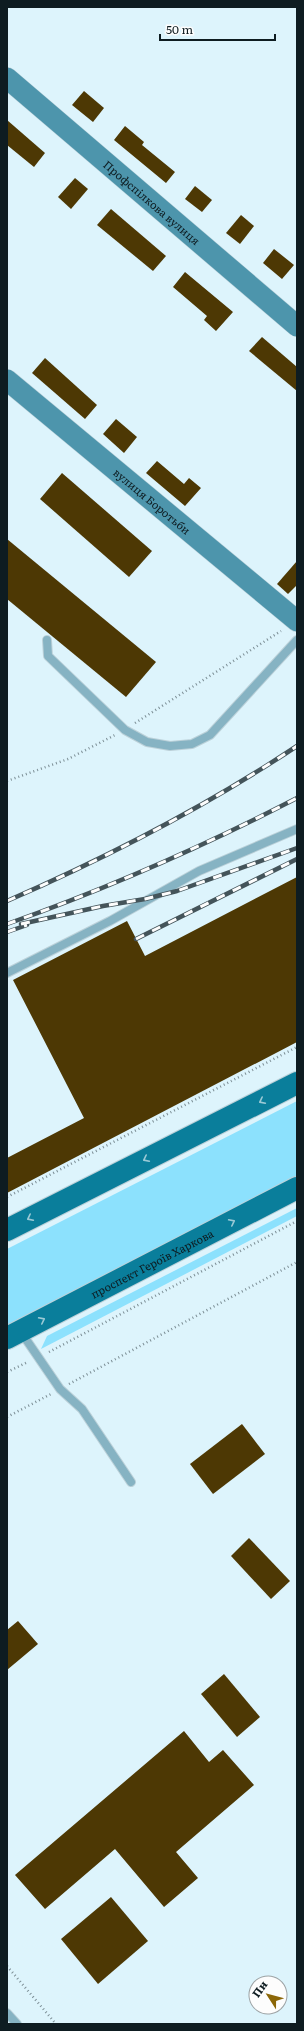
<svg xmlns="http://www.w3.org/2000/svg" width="304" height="2031" font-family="Literata,serif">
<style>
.green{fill:#8ce1fd}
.building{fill:#4d3804}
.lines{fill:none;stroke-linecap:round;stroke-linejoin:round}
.lane-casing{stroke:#bcd1d9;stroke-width:10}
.secondary-casing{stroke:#bcd1d9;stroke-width:22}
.primary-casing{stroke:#bcd1d9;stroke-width:24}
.path{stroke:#7d8f96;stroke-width:2.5;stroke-dasharray:1 3;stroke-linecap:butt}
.lane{stroke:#86b3c3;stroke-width:8}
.secondary{stroke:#4d95ac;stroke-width:21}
.primary{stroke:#0a7e9b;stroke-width:22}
.rail-casing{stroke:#44545a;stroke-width:4.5}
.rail{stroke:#fdfdfd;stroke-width:3;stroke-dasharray:9;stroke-linecap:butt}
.oneway{stroke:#9ccad6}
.labels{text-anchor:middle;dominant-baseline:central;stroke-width:4;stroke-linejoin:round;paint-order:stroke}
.street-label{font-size:11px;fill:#0e1c21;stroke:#fdfdfd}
</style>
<rect width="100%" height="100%" fill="#ddf4fc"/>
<!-- green -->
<g class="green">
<path d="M297 1101V1176L7 1325V1249Z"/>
<path d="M297 1208V1216L41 1349 47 1336Z"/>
</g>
<!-- building -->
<g class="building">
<path d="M84 91 104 108 93 122 72 105Z"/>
<path d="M7 120 45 153 34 167 7 145Z"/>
<path d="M125 126 144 142 142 145 175 172 166 183 114 140Z"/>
<path d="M75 178 88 189 71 209 58 197Z"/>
<path d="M195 186 212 200 202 212 185 199Z"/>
<path d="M111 209 166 256 153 271 97 225Z"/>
<path d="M241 215 254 226 240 244 226 233Z"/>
<path d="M274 249 294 265 282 279 263 263Z"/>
<path d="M185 272 233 312 216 331 204 320 207 316 173 287Z"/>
<path d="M262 337 297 367V391L249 351Z"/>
<path d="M45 358 97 405 85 419 32 373Z"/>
<path d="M116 419 137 437 124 453 103 434Z"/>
<path d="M157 461 184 484 189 478 201 488 185 506 146 473Z"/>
<path d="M62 473 152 551 129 577 40 499Z"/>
<path d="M7 539 156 662 126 697 7 599Z"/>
<path d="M297 561V585L288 594 277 584Z"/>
<path d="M297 877V1042L7 1193V1158L84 1118 13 980 127 921 145 956Z"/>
<path d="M242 1424 265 1454 213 1494 190 1464Z"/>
<path d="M249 1538 290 1581 271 1599 231 1556Z"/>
<path d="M18 1621 38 1644 7 1670V1630Z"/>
<path d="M224 1674 260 1717 237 1737 201 1694Z"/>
<path d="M184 1731 209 1762 223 1750 254 1785 176 1852 198 1878 164 1907 115 1849 45 1909 15 1875Z"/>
<path d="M111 1897 148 1941 98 1984 61 1939Z"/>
</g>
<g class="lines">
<!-- lane casing -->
<g class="lane-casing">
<g id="lane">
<path d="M47 640 48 656 125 730 147 742 170 746 192 744 210 735 297 640"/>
<path d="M7 973 110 921 199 871 297 829"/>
<path d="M21 1332 60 1389 82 1409 131 1482"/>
<path d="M7 2013 17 2024"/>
</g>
</g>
<!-- secondary casing -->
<g class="secondary-casing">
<g id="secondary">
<path id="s1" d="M7 78 297 326"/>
<path id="s2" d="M7 380 297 621"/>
</g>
</g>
<!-- primary casing -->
<g class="primary-casing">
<g id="primary">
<path d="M7 1230 297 1083"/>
<path id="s3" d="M7 1338 297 1188"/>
</g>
</g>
<!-- path -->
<g class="path">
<path d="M135 723 281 631"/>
<path d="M7 781 68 759 115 735"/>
<path d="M7 1197 297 1047"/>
<path d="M49 1352 297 1221"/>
<path d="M7 1372 28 1362"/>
<path d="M69 1384 297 1262"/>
<path d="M7 1417 51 1394"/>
<path d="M7 1966 56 2024"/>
</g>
<!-- lane -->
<use href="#lane" class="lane"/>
<!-- secondary -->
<use href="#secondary" class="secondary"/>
<!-- primary -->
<use href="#primary" class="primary"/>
<!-- rail casing -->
<g class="rail-casing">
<g id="rail">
<path d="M7 901C108 857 205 807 297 746"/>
<path d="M7 924C106 889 204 846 297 798"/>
<path d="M21 924 103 906 145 899 177 891 297 848"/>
<path d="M7 932 27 925"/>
<path d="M136 939 297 859"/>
</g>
</g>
<!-- rail -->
<use href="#rail" class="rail"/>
</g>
<!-- one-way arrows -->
<defs><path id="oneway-chevron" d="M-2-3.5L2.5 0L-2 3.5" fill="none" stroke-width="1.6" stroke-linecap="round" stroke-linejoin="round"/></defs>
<g class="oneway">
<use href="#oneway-chevron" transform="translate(262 1101) rotate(153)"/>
<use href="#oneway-chevron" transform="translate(146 1159) rotate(153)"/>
<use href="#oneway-chevron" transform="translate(30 1218) rotate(153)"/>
<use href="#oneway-chevron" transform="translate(232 1222) rotate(-27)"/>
<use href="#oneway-chevron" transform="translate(42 1320) rotate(-27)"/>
</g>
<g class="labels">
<!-- street labels -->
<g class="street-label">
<text stroke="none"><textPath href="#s1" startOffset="191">Профспілкова вулиця</textPath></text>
<text stroke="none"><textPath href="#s2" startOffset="189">вулиця Боротьби</textPath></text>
<text stroke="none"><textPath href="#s3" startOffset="163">проспект Героїв Харкова</textPath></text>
</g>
</g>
<!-- border -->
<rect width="304" height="2031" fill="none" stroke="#0e1c21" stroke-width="16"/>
<!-- north arrow -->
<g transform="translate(268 1995) rotate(306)"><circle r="19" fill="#fdfdfd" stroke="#9da3a5"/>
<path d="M0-3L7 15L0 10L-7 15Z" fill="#8c6708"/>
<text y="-6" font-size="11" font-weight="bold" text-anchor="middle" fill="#0e1c21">Пн</text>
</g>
<!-- scale -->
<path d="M160 34v6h115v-6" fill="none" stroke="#0e1c21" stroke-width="2"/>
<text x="166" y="34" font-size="12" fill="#0e1c21" stroke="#fdfdfd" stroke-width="3" paint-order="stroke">50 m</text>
</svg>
